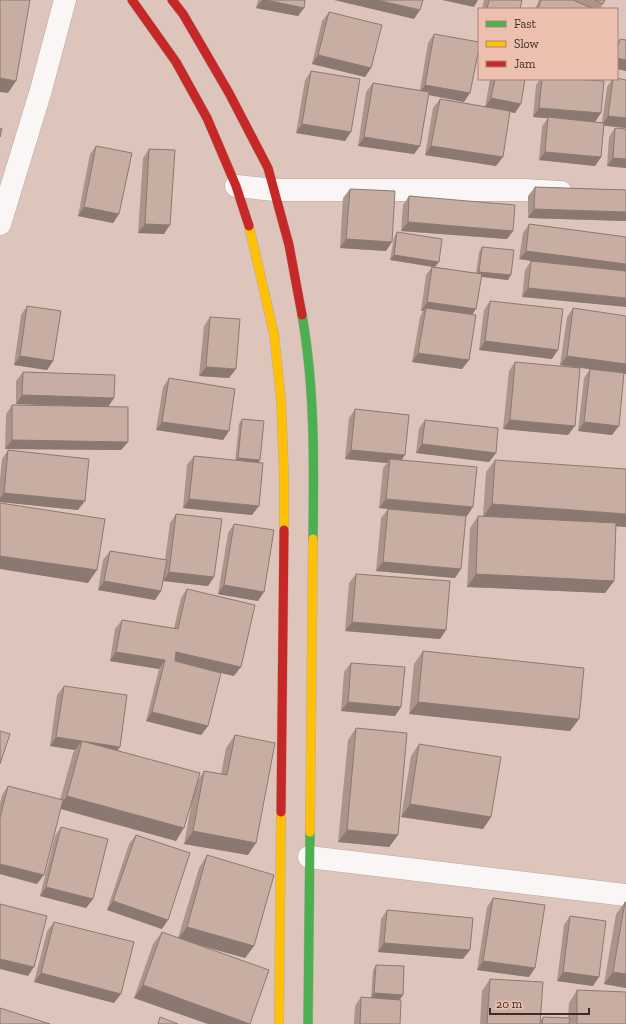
<svg xmlns="http://www.w3.org/2000/svg" width="626" height="1024" font-family="'Zilla Slab',serif">
<style>
.lines{fill:none;stroke-linecap:round;stroke-linejoin:round}
.street-casing{stroke:#b9a69f;stroke-width:23}
.fast-casing{stroke:#b9a69f;stroke-width:10}
.slow-casing{stroke:#b9a69f;stroke-width:10}
.jam-casing{stroke:#b9a69f;stroke-width:10}
.street{stroke:#faf6f5;stroke-width:22}
.fast{stroke:#4caf50;stroke-width:9}
.slow{stroke:#ffc107;stroke-width:9}
.jam{stroke:#c62828;stroke-width:9}
.wall{fill:#ab958b}
.shaded-wall{fill:#8b7971}
.building{fill:#c7ada2;stroke:#8b7971}
</style>
<rect width="100%" height="100%" fill="#dec5bc"/>
<g class="lines">
<!-- street casing -->
<g class="street-casing">
<g id="street">
<path d="M236 186 275 190H523L561 192"/>
<path d="M0 224 41 90 65 0"/>
<path d="M309 857 626 895"/>
</g>
</g>
<!-- fast casing -->
<g class="fast-casing">
<g id="fast">
<path d="M302 315C315 388 314 465 313 539"/>
<path d="M308 1024 310 832"/>
</g>
</g>
<!-- slow casing -->
<g class="slow-casing">
<g id="slow">
<path d="M249 226 274 334 281 399 284 477V530"/>
<path d="M310 832 313 539"/>
<path d="M279 1024 281 812"/>
</g>
</g>
<!-- jam casing -->
<g class="jam-casing">
<g id="jam">
<path d="M132 0 176 62 207 118 236 186 249 226"/>
<path d="M172 0 183 14 229 93 268 168 289 245 302 315"/>
<path d="M281 812 284 530"/>
</g>
</g>
<!-- street -->
<use href="#street" class="street"/>
<!-- fast -->
<use href="#fast" class="fast"/>
<!-- slow -->
<use href="#slow" class="slow"/>
<!-- jam -->
<use href="#jam" class="jam"/>
</g>
<!-- wall -->
<g class="wall">
<path d="M258 0H305L304 8 298 16 256 8Z"/>
<path d="M484 0H522L520 9H482Z"/>
<path d="M539 0H605L600 9H535Z"/>
<path d="M329 12 371 68 365 77 312 64 322 21Z"/>
<path d="M434 34 464 102 429 95 420 146 414 154 358 146 366 92 373 83 420 90 428 43Z"/>
<path d="M620 39 617 69V43Z"/>
<path d="M311 71 345 141 296 133 305 80Z"/>
<path d="M490 79H525L515 113 510 112 496 166 425 155 433 108 440 99 485 107Z"/>
<path d="M540 79H574L595 122H602L607 87 612 79 626 80V128L604 126 601 157 595 166 539 160 542 126 548 118 533 117 536 85Z"/>
<path d="M615 128 626 168 607 166 609 137Z"/>
<path d="M96 146 119 214 113 223 78 216 90 154Z"/>
<path d="M149 149 164 234 138 233 143 158Z"/>
<path d="M535 187 626 190V221L528 218V196Z"/>
<path d="M350 189 386 251 340 248 343 198Z"/>
<path d="M409 196 513 231 507 239 401 231 403 205Z"/>
<path d="M529 224 626 237 522 297 525 270 531 261 519 259 523 233Z"/>
<path d="M397 232 435 267 476 273 479 252 482 247 508 280 481 277 472 315 469 360 462 369 412 362 420 317 423 311H421L426 275 432 267 390 260 394 237Z"/>
<path d="M490 301 552 359 479 350 484 310Z"/>
<path d="M27 306 53 361 47 370 14 365 21 315Z"/>
<path d="M573 308 624 374 612 435 578 431 584 378 590 369 596 370 560 365 567 317Z"/>
<path d="M210 317 229 378 199 376 204 326Z"/>
<path d="M515 362 568 435 503 429 509 371Z"/>
<path d="M23 372 114 398 108 407 128 442 121 450 5 449 6 414 12 405 99 407 16 404V381Z"/>
<path d="M169 378 229 431 223 440 156 430 163 387Z"/>
<path d="M355 409 402 460 467 516H466L455 578 376 571 381 518 388 509 429 513 379 508 383 468 387 463 345 459 349 418Z"/>
<path d="M242 419 258 463 252 515 183 508 187 465 194 456 235 461 239 424Z"/>
<path d="M425 420 496 453 489 462 416 453 419 428Z"/>
<path d="M8 450 78 510 0 502V479L2 459Z"/>
<path d="M495 460 626 527 616 526 614 581 605 593 467 587 470 528 478 516H483L486 472Z"/>
<path d="M176 514 214 577 208 586 163 581 161 591 155 600 98 590 103 560 110 551 165 560 170 523Z"/>
<path d="M234 524 258 601 218 594 228 533Z"/>
<path d="M356 574 446 630 440 639 345 631 349 583Z"/>
<path d="M187 589 234 676 202 668 208 726 201 735 146 721 159 669 110 661 115 629 122 620 174 628 181 598Z"/>
<path d="M423 651 579 719 570 731 409 714 414 664Z"/>
<path d="M351 663 401 707 395 716 341 711 344 672Z"/>
<path d="M64 686 117 750 199 779 204 771 221 774 226 748 235 735 248 855 184 844 192 801 176 841 60 809 37 884 0 874V803L2 795 8 786 60 800 73 753 75 750 50 746 57 695Z"/>
<path d="M356 728 398 835 389 847 338 842 348 740Z"/>
<path d="M419 744 491 817 483 829 401 817 411 756Z"/>
<path d="M61 827 93 899 86 908 40 896 55 836Z"/>
<path d="M136 835 162 929 107 910 129 844Z"/>
<path d="M207 855 254 946 245 958 198 945 269 970 249 1024H208L134 998 153 944 162 932 178 938 199 868Z"/>
<path d="M493 898 535 968 529 977 477 970 487 907Z"/>
<path d="M625 902 626 988 604 984 616 914Z"/>
<path d="M387 910 463 959 378 952 381 919Z"/>
<path d="M570 916 593 986 557 981 564 925Z"/>
<path d="M54 922 114 1003 34 982 47 931Z"/>
<path d="M376 965 403 995 400 1000V1024H354L355 1006 361 997 371 998 373 970Z"/>
<path d="M490 979 541 1020 543 1017 568 1018 569 1003 577 990 626 1024H480L482 991Z"/>
</g>
<!-- shaded-wall -->
<g class="shaded-wall">
<path d="M262 0H266L304 8 298 16 256 8Z"/>
<path d="M334 0H377L420 10 414 19Z"/>
<path d="M442 0H478L474 7Z"/>
<path d="M318 55 371 68 365 77 312 64Z"/>
<path d="M617 58 626 60V71L617 69Z"/>
<path d="M0 78 16 81 8 93 0 92Z"/>
<path d="M425 85 470 93 464 102 419 93Z"/>
<path d="M491 98 521 104 515 113 485 107Z"/>
<path d="M539 108 601 113 595 122 533 117Z"/>
<path d="M608 116 626 118V128L602 125Z"/>
<path d="M302 124 351 132 345 141 296 133Z"/>
<path d="M364 137 420 146 414 154 358 146Z"/>
<path d="M431 146 503 157 496 166 425 155Z"/>
<path d="M545 152 601 157 595 166 539 160Z"/>
<path d="M613 158 626 159V168L607 166Z"/>
<path d="M84 207 119 214 113 223 78 216Z"/>
<path d="M534 209 626 212V221L528 218Z"/>
<path d="M408 222 513 231 507 239 401 231Z"/>
<path d="M145 224 170 225 164 234 138 233Z"/>
<path d="M346 239 392 242 386 251 340 248Z"/>
<path d="M526 251 626 264V274L519 259Z"/>
<path d="M394 255 439 262 435 267 390 260Z"/>
<path d="M479 272 511 275 508 280 476 276Z"/>
<path d="M528 288 626 298V307L522 297Z"/>
<path d="M427 302 476 309 470 318 426 308 423 311H421Z"/>
<path d="M485 341 558 350 552 359 479 350Z"/>
<path d="M418 353 469 360 462 369 412 362Z"/>
<path d="M20 356 53 361 47 370 14 365Z"/>
<path d="M567 356 626 364V374L560 365Z"/>
<path d="M206 367 236 369 229 378 199 376Z"/>
<path d="M22 395 114 398 108 407 16 404Z"/>
<path d="M510 420 575 426 568 435 503 429Z"/>
<path d="M162 422 229 431 223 440 156 430Z"/>
<path d="M584 422 619 426 612 435 578 431Z"/>
<path d="M12 440 128 442 121 450 5 449Z"/>
<path d="M422 444 496 453 489 462 416 453Z"/>
<path d="M351 450 405 455 399 464 390 459 387 463 345 459Z"/>
<path d="M238 458 260 460 257 465 235 462Z"/>
<path d="M4 493 85 501 78 510 0 502V498Z"/>
<path d="M189 499 259 506 252 515 183 508Z"/>
<path d="M386 499 473 507 467 516 379 508Z"/>
<path d="M492 504 626 514V527L483 517Z"/>
<path d="M0 556 97 570 88 583 0 569Z"/>
<path d="M383 562 461 569 455 578 376 571Z"/>
<path d="M169 572 214 577 208 586 163 581Z"/>
<path d="M476 574 614 581 605 593 467 587Z"/>
<path d="M104 581 161 591 155 600 98 590Z"/>
<path d="M224 585 264 592 258 601 218 594Z"/>
<path d="M352 622 446 630 440 639 345 631Z"/>
<path d="M116 652 165 660 159 669 110 661Z"/>
<path d="M176 652 241 667 234 676 170 661Z"/>
<path d="M348 702 401 707 395 716 341 711Z"/>
<path d="M418 702 579 719 570 731 409 714Z"/>
<path d="M152 712 208 726 201 735 146 721Z"/>
<path d="M56 737 82 741 75 750 50 746Z"/>
<path d="M82 741 120 747 113 756Z"/>
<path d="M67 796 184 828 176 841 58 808Z"/>
<path d="M410 804 491 817 483 829 401 817Z"/>
<path d="M347 830 398 835 389 847 338 842Z"/>
<path d="M193 831 256 843 248 855 184 844Z"/>
<path d="M0 864 44 875 37 884 0 874Z"/>
<path d="M46 887 93 899 86 908 40 896Z"/>
<path d="M113 901 168 920 162 929 107 910Z"/>
<path d="M187 927 254 946 245 958 178 939Z"/>
<path d="M384 943 470 950 463 959 378 952Z"/>
<path d="M0 959 34 967 28 976 0 969Z"/>
<path d="M483 961 535 968 529 977 477 970Z"/>
<path d="M563 972 599 977 593 986 557 981Z"/>
<path d="M613 972 626 974V988L604 984Z"/>
<path d="M41 973 121 994 114 1003 34 982Z"/>
<path d="M143 985 250 1024H208L134 998Z"/>
<path d="M374 993 403 995 399 1000 371 998Z"/>
</g>
<!-- building -->
<g class="building">
<path d="M0 0H30L16 81 0 78Z"/>
<path d="M266 0H305L304 8Z"/>
<path d="M377 0H423L420 10Z"/>
<path d="M489 0H522L520 9H487Z"/>
<path d="M541 0H573L594 9H538Z"/>
<path d="M595 0H605L603 4Z"/>
<path d="M329 12 382 25 371 68 318 55Z"/>
<path d="M434 34 479 42V48L470 93 425 85Z"/>
<path d="M620 39 626 40V60L617 58V49Z"/>
<path d="M311 71 360 79 351 132 302 124Z"/>
<path d="M617 78 626 80V118L608 116 613 79H617Z"/>
<path d="M495 79H525L521 104 491 98Z"/>
<path d="M542 79H574L604 81 601 113 539 108Z"/>
<path d="M373 83 429 92 420 146 364 137Z"/>
<path d="M440 99 510 111 503 157 431 146Z"/>
<path d="M548 117 604 123 601 157 545 152Z"/>
<path d="M0 128 2 129 0 137Z"/>
<path d="M615 128 626 129V159L613 158Z"/>
<path d="M96 146 132 153 119 214 84 207Z"/>
<path d="M149 149 175 150 170 225 145 224Z"/>
<path d="M535 187 626 190V212L534 209Z"/>
<path d="M350 189 395 191 392 242 346 239Z"/>
<path d="M409 196 515 205 513 231 408 222Z"/>
<path d="M529 224 626 237V264L526 251Z"/>
<path d="M397 232 442 239 439 262 394 255Z"/>
<path d="M482 247 514 250 511 275 479 272Z"/>
<path d="M531 261 626 271V298L528 288Z"/>
<path d="M432 267 482 274 476 309 427 302Z"/>
<path d="M490 301 563 309 558 350 485 341Z"/>
<path d="M27 306 61 311 53 361 20 356Z"/>
<path d="M426 308 476 315 469 360 418 353Z"/>
<path d="M573 308 626 316V364L567 356Z"/>
<path d="M210 317 240 319 236 369 206 367Z"/>
<path d="M515 362 580 368 575 426 510 420Z"/>
<path d="M590 369 624 373 619 426 584 422Z"/>
<path d="M23 372 115 375 114 398 22 395Z"/>
<path d="M169 378 235 389 229 431 162 422Z"/>
<path d="M12 405 128 407V442L12 440Z"/>
<path d="M355 409 409 415 405 455 351 450Z"/>
<path d="M242 419 264 421 260 460 238 458Z"/>
<path d="M425 420 498 428 496 453 422 444Z"/>
<path d="M8 450 89 459 85 501 4 493Z"/>
<path d="M194 456 263 463 259 506 189 499Z"/>
<path d="M390 459 477 467 473 507 386 499Z"/>
<path d="M495 460 626 469V514L492 504Z"/>
<path d="M0 503 105 519 97 570 0 556Z"/>
<path d="M388 509 466 516 461 569 383 562Z"/>
<path d="M176 514 222 519 214 577 169 572Z"/>
<path d="M478 516 616 523 614 581 476 574Z"/>
<path d="M234 524 274 530 264 592 224 585Z"/>
<path d="M110 551 167 560 161 591 104 581Z"/>
<path d="M356 574 450 581 446 630 352 622Z"/>
<path d="M187 589 255 605 241 667 176 652 175 661 221 673 208 726 152 712 165 660 116 652 122 620 178 629Z"/>
<path d="M423 651 584 668 579 719 418 702Z"/>
<path d="M351 663 405 667 401 707 348 702Z"/>
<path d="M64 686 127 695 120 747 56 737Z"/>
<path d="M356 728 407 733 398 835 347 830Z"/>
<path d="M0 731 10 734 0 764Z"/>
<path d="M235 735 275 743 256 843 193 831 204 771 227 775Z"/>
<path d="M82 741 200 773 184 828 67 796Z"/>
<path d="M419 744 501 757 491 817 410 804Z"/>
<path d="M8 786 63 800 44 875 0 864V818Z"/>
<path d="M61 827 108 839 93 899 46 887Z"/>
<path d="M136 835 190 853 168 920 113 901Z"/>
<path d="M207 855 274 875 254 946 187 927Z"/>
<path d="M493 898 545 905 535 968 483 961Z"/>
<path d="M625 902H626V974L613 972Z"/>
<path d="M0 904 47 916 34 967 0 959Z"/>
<path d="M387 910 473 918 470 950 384 943Z"/>
<path d="M570 916 606 921 599 977 563 972Z"/>
<path d="M54 922 134 942 121 994 41 973Z"/>
<path d="M162 932 269 970 250 1024 143 985Z"/>
<path d="M376 965 404 966 403 995 374 993Z"/>
<path d="M490 979 543 982 540 1024H487Z"/>
<path d="M577 990 626 992V1024H577Z"/>
<path d="M361 997 401 1000 400 1024H360Z"/>
<path d="M0 1008 50 1024H0Z"/>
<path d="M160 1017 178 1024H158Z"/>
<path d="M543 1017 570 1018 569 1024H542Z"/>
</g>
<!-- legend -->
<rect x="478" y="8" width="140" height="72" fill="#ecbfae" stroke="#a68578"/>
<rect x="486" y="21" width="20" height="6" fill="#4caf50" stroke="#a68578"/>
<text x="514" y="28" font-size="12" fill="#3e2d26">Fast</text>
<rect x="486" y="41" width="20" height="6" fill="#ffc107" stroke="#a68578"/>
<text x="514" y="48" font-size="12" fill="#3e2d26">Slow</text>
<rect x="486" y="61" width="20" height="6" fill="#c62828" stroke="#a68578"/>
<text x="514" y="68" font-size="12" fill="#3e2d26">Jam</text>
<!-- scale -->
<path d="M490 1008v6h99v-6" fill="none" stroke="#3e2d26" stroke-width="2"/>
<text x="496" y="1008" font-size="12" fill="#3e2d26" stroke="#ecbfae" stroke-width="3" paint-order="stroke">20 m</text>
</svg>
